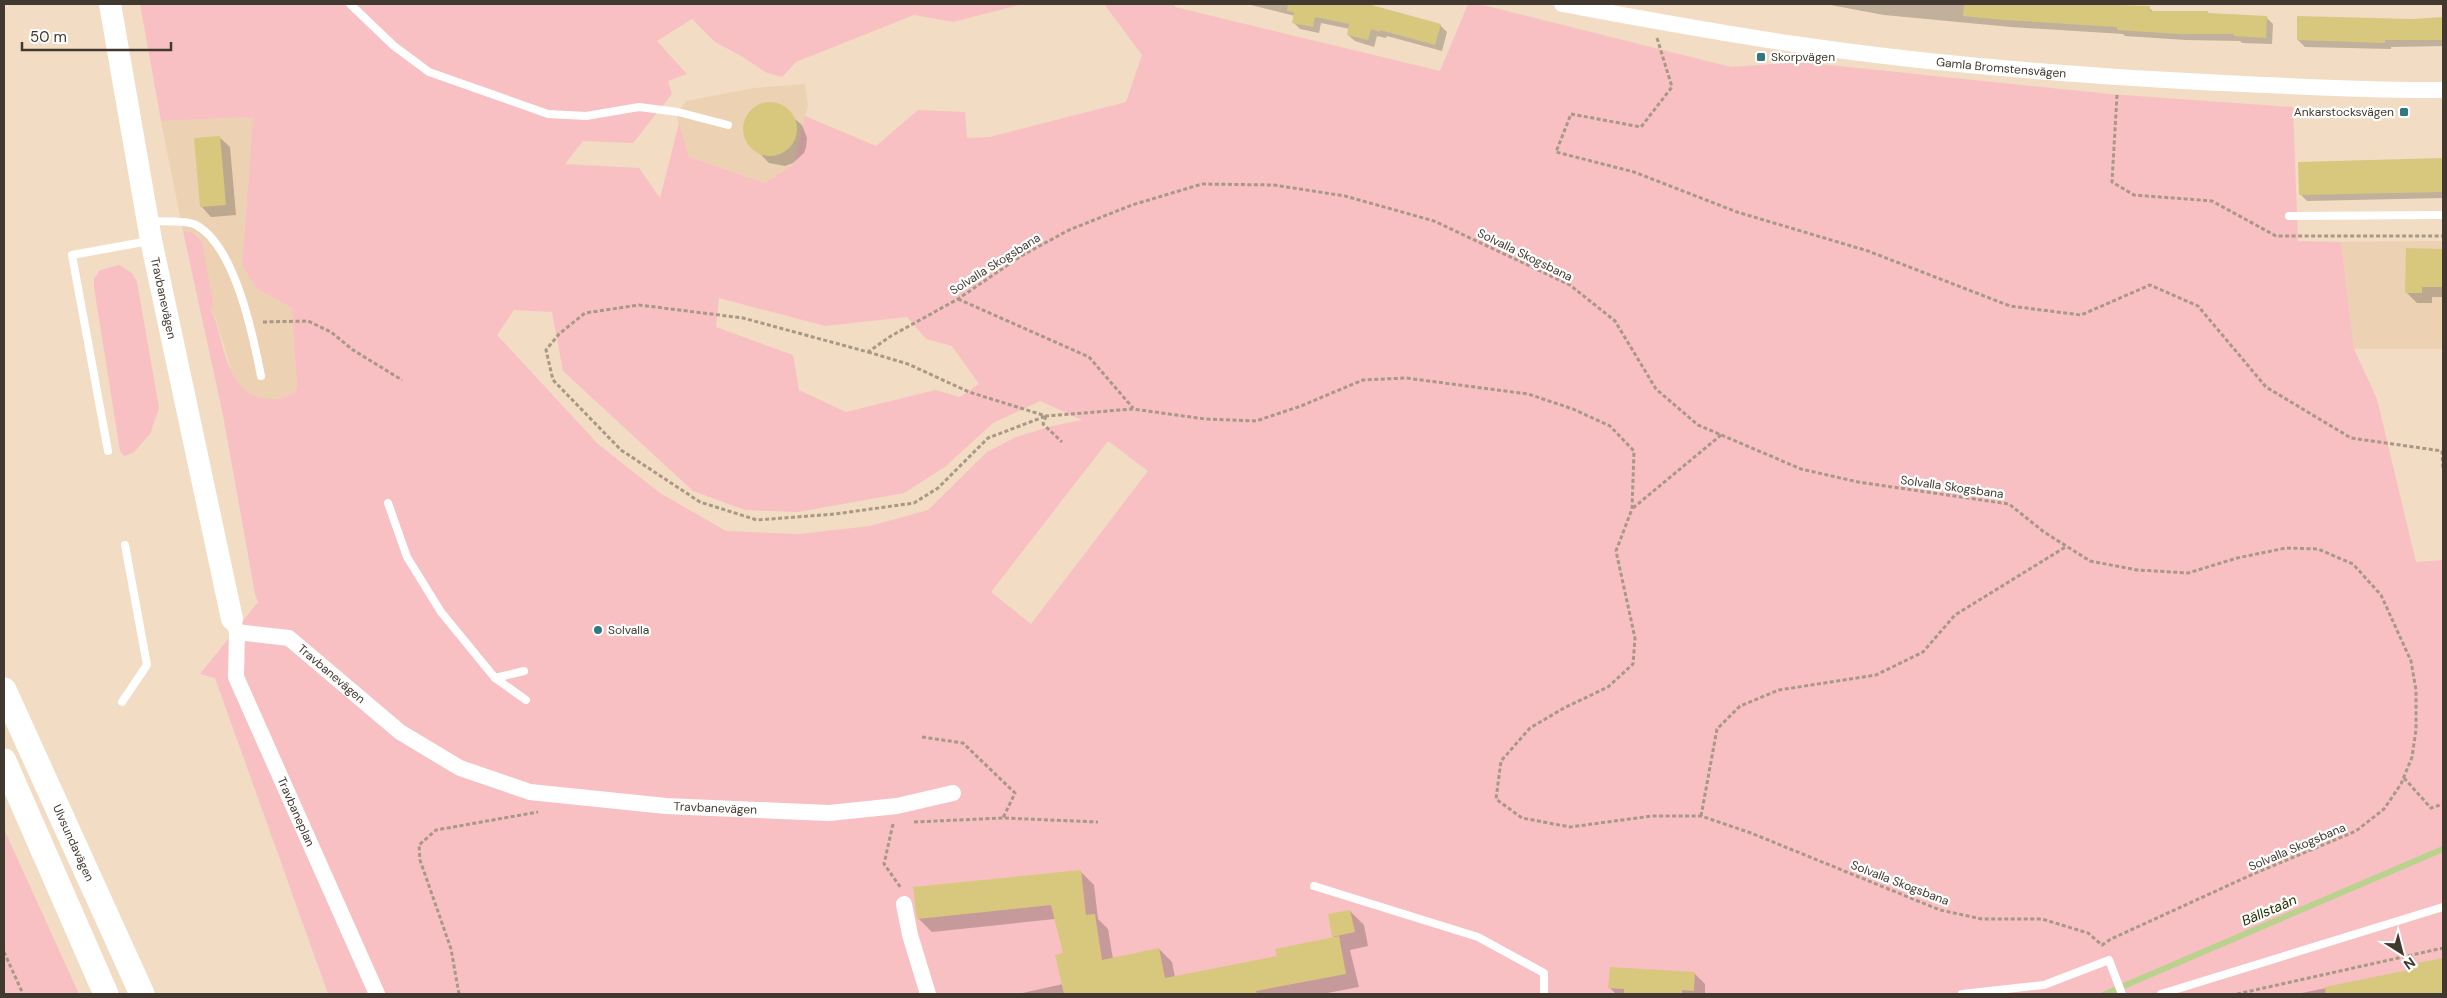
<svg xmlns="http://www.w3.org/2000/svg" width="2447" height="998" font-family="'DM Sans',sans-serif">
<style>
.built{fill:#ecd1b3}
.green{fill:#f8c0c2;fill-rule:evenodd}
.shadow{fill:#0003}
.lines{fill:none;stroke-linecap:round;stroke-linejoin:round}
.stream{stroke:#b9d28d;stroke-width:6}
.building{fill:#d8c87e}
.path{stroke:#a89886;stroke-width:3;stroke-dasharray:4 2.5;stroke-linecap:butt}
.lane{stroke:#fff;stroke-width:8}
.street{stroke:#fff;stroke-width:16}
.secondary{stroke:#fff;stroke-width:22}
.primary{stroke:#fff;stroke-width:25}
.poi-dot{fill:#307981;stroke:#fff;stroke-width:2}
.labels{text-anchor:middle;dominant-baseline:central;stroke-width:4.5;stroke-linejoin:round;paint-order:stroke}
.poi-label{font-size:12px;fill:#41392f;stroke:#fff;text-anchor:start}
.street-label{font-size:12px;fill:#41392f;stroke:#fff}
.water-label{font-size:14px;font-style:italic;fill:#233100;stroke:#fff}
</style>
<rect width="100%" height="100%" fill="#f2dcc4"/>
<!-- built -->
<g class="built">
<path d="M805 84 808 105 794 164 765 183 689 157 677 118 678 112 686 101 754 88Z"/>
<path d="M253 117 242 264 257 289 292 308 297 389 290 396 275 400 262 399 248 394 239 386 233 376 215 316 210 310 202 242 198 235 190 231H183L161 121Z"/>
<path d="M2443 241V349H2354L2341 242Z"/>
</g>
<!-- green -->
<g class="green">
<path d="M140 4H1023L953 22 914 15 796 62 782 77 767 73 743 57 715 42 692 19 657 41 687 74 668 81 672 94 633 143 583 141 565 164 639 168 660 198 679 123 689 157 765 183 794 164 805 116 876 146 918 110 965 112 967 138 990 137 1126 102 1142 55 1104 4H1174L1175 7 1440 71 1468 4H1479L1731 67 1800 62 2110 94 2293 107 2298 241 2341 242 2354 349 2377 399 2416 562 2443 560V994H328L215 678 200 674 258 602 255 594 223 415 183 231C192 231 197 234 202 242L213 302 210 310 214 316C225 348 228 398 270 399 281 400 290 397 297 389L292 308 257 289 242 265 253 117 161 121ZM719 298 825 326 907 317 926 339 952 346 979 384 960 397 935 390 846 412 799 390 793 355 716 327ZM514 310 552 312 563 371 693 491 745 510 798 512 904 493 945 467 993 423 1040 401 1082 420 1052 426 1016 437 987 452 928 510 870 526 799 534 726 531 660 493 598 444 497 335ZM1108 441 1148 471 1031 624 991 592Z"/>
<path d="M119 265 132 273 137 282 159 408 150 434 133 453 124 456 120 451 94 287V279L100 270Z"/>
<path d="M4 829 79 994H4Z"/>
</g>
<!-- shadow -->
<g class="shadow">
<path d="M1247 4H1363L1440 25 1447 32 1442 51 1387 36 1386 38 1377 36 1374 47 1355 41 1348 35 1350 29 1321 23 1319 33 1300 29 1293 22 1295 16Z"/>
<path d="M1825 4H2090L2149 8 2154 12H2207L2210 14 2266 17 2273 24 2272 44 2242 43 2240 41 2186 40 2125 36 2123 34 2011 27 1884 15Z"/>
<path d="M2443 19V46L2391 47V49L2305 47 2298 40 2412 20Z"/>
<path d="M765 104 778 105 802 125 807 138 806 147 804 153 793 163 785 166 769 163 746 139 745 124 747 117 757 107Z"/>
<path d="M219 137 230 147 236 215 211 217 201 206Z"/>
<path d="M2443 159V198L2307 201 2300 194V163Z"/>
<path d="M2407 250H2443V297H2432V303H2417L2406 292Z"/>
<path d="M1081 872 1094 885 1098 919 1108 929 1113 959 1159 949 1172 962 1175 977 1278 957 1335 938 1333 936 1350 911 1364 925 1368 946 1350 950 1359 987 1322 994H1018L1063 984 1064 954 1055 919 932 932 918 918Z"/>
<path d="M2443 960V994H2297L2419 969 2418 964Z"/>
<path d="M1695 974 1705 984V994H1616L1609 987Z"/>
</g>
<g class="lines">
<!-- stream -->
<path class="stream" d="M2105 994 2443 849"/>
</g>
<!-- building -->
<g class="building">
<path d="M1288 4H1368L1441 24 1435 45 1380 30V32L1371 29 1368 40 1347 35 1349 24 1315 17 1313 27 1292 23 1294 12 1287 11Z"/>
<path d="M1964 4H2088L2150 6V11H2208V13L2267 16 2266 38 2234 36V34H2178L2117 30V27L2004 20 1963 16Z"/>
<path d="M2297 16 2412 19 2443 17V40H2385V43L2297 40Z"/>
<circle cx="770" cy="129" r="27"/>
<path d="M220 136 226 205 200 207 194 138Z"/>
<path d="M2443 158V192L2299 195 2298 162Z"/>
<path d="M2406 248 2443 249V287H2422V293H2405Z"/>
<path d="M1081 870 1086 915 1095 914 1102 960 1159 948 1165 978 1277 956 1275 949 1339 936 1346 974 1256 991 1257 994H1064L1055 955 1063 953 1051 905 917 919 913 887Z"/>
<path d="M1350 910 1355 932 1332 937 1328 914Z"/>
<path d="M2443 958V994H2326L2325 987 2418 968 2417 963Z"/>
<path d="M1610 967 1695 972 1694 991 1682 990V994H1624V989L1608 988Z"/>
</g>
<g class="lines">
<!-- path -->
<g class="path">
<path d="M1657 38 1672 87 1641 127 1571 114 1556 152 1634 172 1737 212 1868 251 2010 306 2081 315 2150 285 2198 306 2266 387 2351 438 2442 451 2443 468"/>
<path d="M2117 95 2112 182 2134 195 2212 201 2276 236H2443"/>
<path d="M958 299 1089 357 1133 408"/>
<path d="M263 322 308 321 331 332 353 350 402 380"/>
<path d="M868 352 908 364 969 392 1046 416 1133 409 1205 419 1256 421 1301 406 1363 380 1406 378 1528 394 1573 409 1610 426 1634 451 1632 509 1616 551 1635 638 1633 664 1608 687 1564 708 1530 728 1501 761 1496 799 1522 818 1570 827 1652 816H1701L1751 833 1940 910 1982 919H2042L2088 933 2102 945 2111 939 2251 875 2356 831 2384 809 2401 784 2412 757 2416 730V690L2411 661 2381 595 2353 564 2318 549 2286 548 2237 558 2188 573 2137 570 2090 561 2044 532 2009 504 1858 482 1801 469 1698 425 1656 389 1615 321 1570 285 1434 221 1345 196 1274 185 1202 184 1132 205 1069 230 1021 256 958 299 891 336 868 352 743 318 639 305 585 313 559 334 546 350 553 380 621 450 700 502 757 520 835 514 914 503 938 488 988 438 1046 416"/>
<path d="M1046 416 1043 424 1062 442"/>
<path d="M1633 508 1721 435"/>
<path d="M922 737 963 743 1015 793 1003 818"/>
<path d="M2404 778 2431 808 2443 804"/>
<path d="M1701 816 1717 729 1740 706 1779 690 1876 675 1923 652 1955 615 2067 546"/>
<path d="M914 822 1003 818 1098 822"/>
<path d="M893 824 884 864 901 888"/>
<path d="M4 952 23 994"/>
<path d="M459 994 451 949 420 860 419 845 436 830 538 812"/>
<path d="M2237 994 2443 948"/>
</g>
<!-- lane -->
<g class="lane">
<path d="M350 4 394 46 429 72 548 114 586 116 639 107 678 112 728 125"/>
<path d="M2289 216 2443 215"/>
<path d="M150 221C160 222 187 220 196 225 235 246 253 335 261 376"/>
<path d="M108 451 72 255 149 241"/>
<path d="M388 503 407 557 441 612 495 678 526 700"/>
<path d="M495 678 524 671"/>
<path d="M122 702 147 665 125 545"/>
<path d="M1314 886 1478 937 1544 973V994"/>
<path d="M1962 994 2044 985 2109 960 2122 994"/>
<path d="M2161 994 2443 907"/>
</g>
<!-- street -->
<g class="street">
<path id="s1" d="M1562 4C1639 18 1717 33 1795 44 1941 66 2095 77 2243 84 2310 87 2376 91 2443 90"/>
<path id="s2" d="M234 624 237 632 236 677 377 994"/>
<path id="s3" d="M237 632 289 638 400 732 460 768 530 792 666 806 829 813 897 806 953 793"/>
<path d="M904 904 910 935 928 994"/>
</g>
<!-- secondary -->
<path class="secondary" id="s4" d="M110 4 151 240 232 619"/>
<!-- primary -->
<g class="primary">
<path id="s5" d="M4 690 142 994"/>
<path d="M4 761 106 994"/>
</g>
</g>
<!-- markers -->
<g class="poi-dot">
<rect x="1756" y="52" width="10" height="10" rx="2.5"/>
<rect x="2399" y="107" width="10" height="10" rx="2.5"/>
<circle cx="598" cy="630" r="5"/>
</g>
<g class="labels">
<!-- poi labels -->
<g class="poi-label">
<text x="1771" y="57">Skorpvägen</text>
<text x="2394" y="112" text-anchor="end">Ankarstocksvägen</text>
<text x="608" y="630">Solvalla</text>
</g>
<!-- street labels -->
<g class="street-label">
<text stroke="none"><textPath href="#s1" startOffset="444">Gamla Bromstensvägen</textPath></text>
<text transform="translate(1525 255) rotate(26)">Solvalla Skogsbana</text>
<text transform="translate(995 264) rotate(-32)">Solvalla Skogsbana</text>
<text stroke="none"><textPath href="#s4" startOffset="299">Travbanevägen</textPath></text>
<text transform="translate(1952 487) rotate(8)">Solvalla Skogsbana</text>
<text stroke="none"><textPath href="#s3" startOffset="108">Travbanevägen</textPath></text>
<text stroke="none"><textPath href="#s3" startOffset="528">Travbanevägen</textPath></text>
<text stroke="none"><textPath href="#s2" startOffset="201">Travbaneplan</textPath></text>
<text stroke="none"><textPath href="#s5" startOffset="168">Ulvsundavägen</textPath></text>
<text transform="translate(2297 847) rotate(-23)">Solvalla Skogsbana</text>
<text transform="translate(1900 883) rotate(21)">Solvalla Skogsbana</text>
</g>
<!-- water labels -->
<g class="water-label">
<text transform="translate(2269 910) rotate(-23)">Bällstaån</text>
</g>
</g>
<!-- border -->
<rect width="2447" height="998" fill="none" stroke="#41392f" stroke-width="10"/>
<!-- north arrow -->
<g transform="translate(2402 953) rotate(144)" stroke="#ffffff" stroke-width="4" paint-order="stroke">
<path d="M0-4L9 19L0 12L-9 19Z" fill="#41392f"/>
<text y="-8" font-size="14" font-weight="bold" text-anchor="middle" fill="#41392f">N</text>
</g>
<!-- scale -->
<path d="M22 42v8h149v-8" fill="none" stroke="#41392f" stroke-width="2.5"/>
<text x="30" y="42" font-size="15" fill="#41392f" stroke="#ffffff" stroke-width="4" paint-order="stroke">50 m</text>
</svg>
